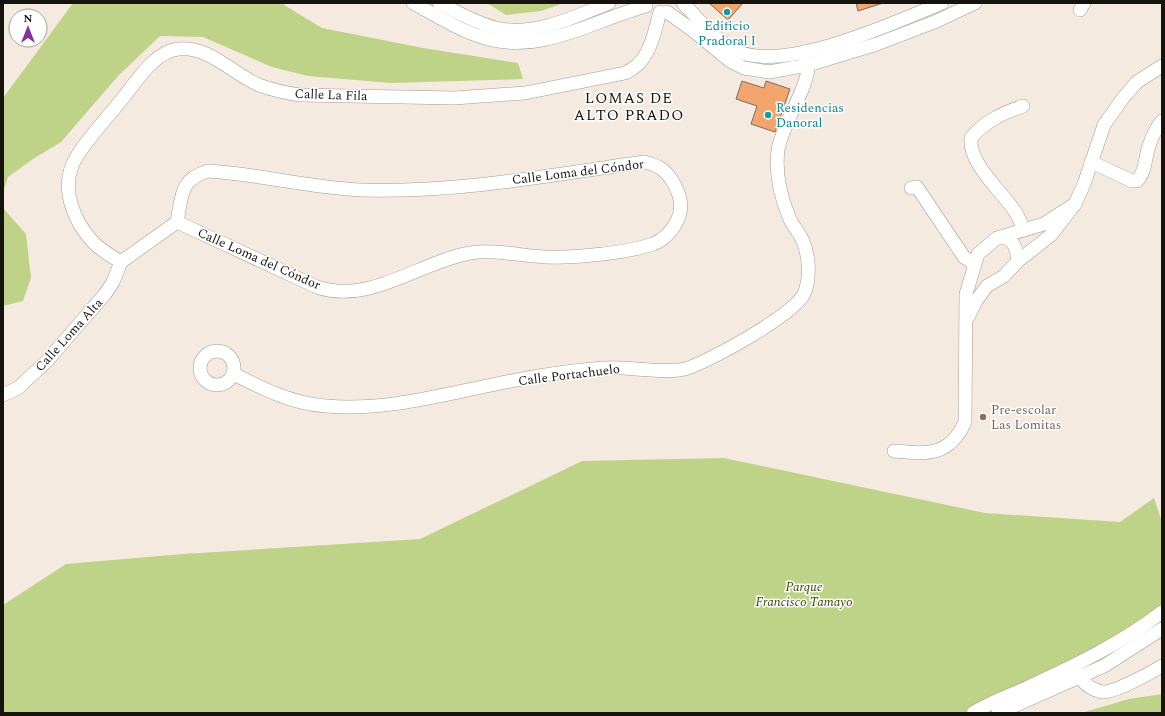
<svg xmlns="http://www.w3.org/2000/svg" width="1165" height="716" font-family="Spectral,serif">
<style>
.green{fill:#bfd388}
.building{fill:#f3a56e;stroke:#796e68}
.lines{fill:none;stroke-linecap:round;stroke-linejoin:round}
.street-casing{stroke:#a49b92;stroke-width:14}
.street{stroke:#fff;stroke-width:13}
.culture-dot{fill:#0f9aa8;stroke:#fff;stroke-width:1.5}
.education-dot{fill:#8d6e63;stroke:#fff;stroke-width:1.5}
.labels{text-anchor:middle;dominant-baseline:central;stroke-width:3;stroke-linejoin:round;paint-order:stroke}
.culture-label{font-size:13px;fill:#0d838f;stroke:#fff}
.street-label{font-size:13px;fill:#16130f;stroke:#fff}
.education-label{font-size:13px;fill:#785e54;stroke:#fff;text-anchor:start}
.park-label{font-size:13px;font-style:italic;fill:#384500;stroke:#fff}
.quarter-label{font-size:15px;letter-spacing:1px;fill:#16130f;stroke:#fff}
</style>
<rect width="100%" height="100%" fill="#f4eae0"/>
<!-- green -->
<g class="green">
<path d="M73 3H281L322 28 423 48 518 63 523 79 391 83 308 76 272 67 203 37 160 36 118 76 61 142 33 159 8 177 3 192V98Z"/>
<path d="M487 3H564L541 11 506 15Z"/>
<path d="M3 208 26 234 31 278 23 301 3 306Z"/>
<path d="M724 458 985 513 1120 522 1154 498 1162 522V613L970 713H3V605L66 564 183 554 420 539 582 461Z"/>
<path d="M1162 694V713H1081L1129 699Z"/>
</g>
<!-- building -->
<g class="building">
<path d="M709 3H743L728 20Z"/>
<path d="M856 3H883L858 11Z"/>
<path d="M742 81 764 88 766 81 790 89 775 132 751 124 757 106 736 99Z"/>
</g>
<g class="lines">
<!-- street casing -->
<g class="street-casing">
<g id="street">
<path d="M413 3C436 15 460 31 485 38 541 55 594 20 646 6"/>
<path d="M439 3C457 12 476 23 496 28 534 37 574 17 609 3"/>
<path d="M683 3C698 19 715 40 735 50 782 75 895 22 942 3"/>
<path d="M1080 10 1084 3"/>
<path d="M667 12 691 29 730 61 744 68 769 72 808 65 877 44 937 21 975 3"/>
<path d="M1023 106C1003 113 985 121 971 138 968 164 1003 192 1016 213 1019 218 1021 224 1024 230"/>
<path d="M644 162C659 165 667 171 674 184 681 196 683 209 677 221 672 231 663 240 653 244 627 253 574 258 546 257 520 256 496 249 470 253 419 262 370 305 317 287L177 222C182 196 180 179 208 171 260 174 310 188 362 190 457 193 551 175 644 162Z"/>
<path d="M1091 162 1132 181H1137C1146 172 1145 157 1149 146 1152 137 1156 128 1162 121"/>
<path d="M911 188 917 187 964 257 974 264"/>
<path d="M1001 237C1014 238 1017 250 1018 261"/>
<path d="M121 262C111 256 100 250 92 241 74 221 62 191 72 166 79 147 110 115 123 98 137 81 154 52 178 49 208 45 233 74 259 85 272 90 286 93 300 95L454 98 525 93 625 73C650 62 653 37 660 12"/>
<path d="M121 262 177 222"/>
<path d="M968 317 976 301 987 286 1004 276 1018 261 1051 235 1075 204 1084 184 1104 125 1123 98 1137 82 1162 66"/>
<circle cx="217" cy="368" r="17"/>
<path d="M234 374C263 389 293 404 326 406 384 411 437 396 492 385 528 377 566 371 603 368 626 366 665 374 685 369 709 362 793 315 804 294 811 278 809 254 802 239 798 231 792 225 789 217 780 195 775 173 778 150 782 124 810 85 808 64 808 61 805 56 804 52"/>
<path d="M3 395 18 388 47 361 105 294 113 282 121 262"/>
<path d="M894 451C927 454 949 457 965 422L966 294 978 254 997 238 1044 224 1075 204"/>
<path d="M1075 672C1081 681 1091 690 1102 692 1114 693 1150 673 1162 666"/>
<path d="M973 713C990 702 1009 696 1028 687 1074 666 1122 643 1162 612"/>
<path d="M998 713 1104 666 1162 629"/>
</g>
</g>
<!-- street -->
<use href="#street" class="street"/>
</g>
<!-- markers -->
<g class="culture-dot">
<circle cx="727" cy="12" r="4"/>
<circle cx="768" cy="115" r="4"/>
</g>
<circle class="education-dot" cx="983" cy="417" r="4"/>
<g class="labels">
<!-- culture labels -->
<g class="culture-label">
<text x="727" y="26">Edificio<tspan x="727" dy="15">Pradoral I</tspan></text>
<text x="776" y="108" text-anchor="start">Residencias<tspan x="776" dy="15">Danoral</tspan></text>
</g>
<!-- street labels -->
<g class="street-label">
<text transform="translate(331 95) rotate(2)">Calle La Fila</text>
<text transform="translate(578 172) rotate(-7)">Calle Loma del Cóndor</text>
<text transform="translate(259 259) rotate(24)">Calle Loma del Cóndor</text>
<text transform="translate(69 335) rotate(-48)">Calle Loma Alta</text>
<text transform="translate(569 375) rotate(-7)">Calle Portachuelo</text>
</g>
<!-- education labels -->
<g class="education-label">
<text x="991" y="410">Pre-escolar<tspan x="991" dy="15">Las Lomitas</tspan></text>
</g>
<!-- park labels -->
<g class="park-label">
<text x="804" y="587">Parque<tspan x="804" dy="15">Francisco Tamayo</tspan></text>
</g>
<!-- quarter labels -->
<g class="quarter-label">
<text x="629" y="98">LOMAS DE<tspan x="629" dy="17">ALTO PRADO</tspan></text>
</g>
</g>
<!-- border -->
<rect width="1165" height="716" fill="none" stroke="#16130f" stroke-width="8"/>
<!-- north arrow -->
<g transform="translate(28 28)"><circle r="19" fill="#ffffff" stroke="#a2a19f"/>
<path d="M0-3L7 15L0 10L-7 15Z" fill="#8431a0"/>
<text y="-6" font-size="11" font-weight="bold" text-anchor="middle" fill="#16130f">N</text>
</g>
</svg>
